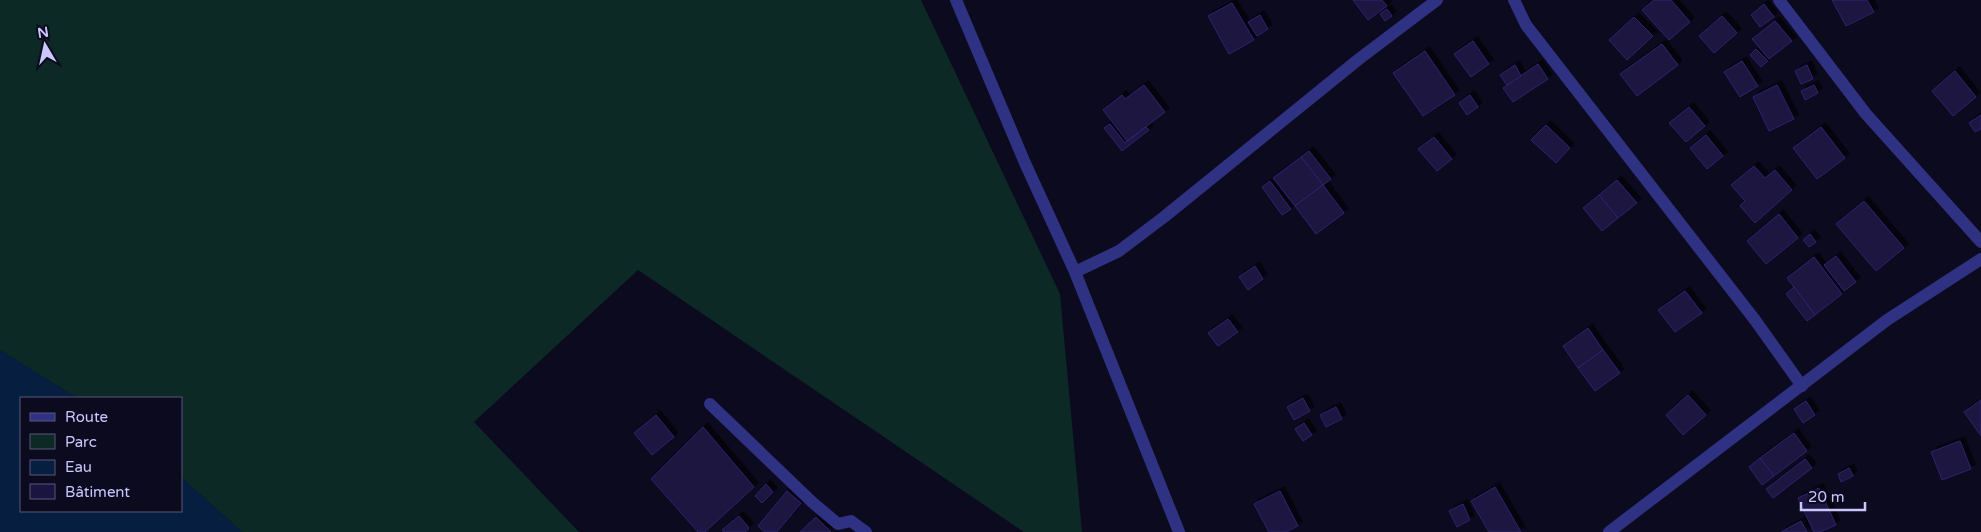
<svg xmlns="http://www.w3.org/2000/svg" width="1981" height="532" font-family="'Varela Round',sans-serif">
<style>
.green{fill:#0c2926}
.water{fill:#061f41}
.building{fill:#1a1441;stroke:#2e2370;filter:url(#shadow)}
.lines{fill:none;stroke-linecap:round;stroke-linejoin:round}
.minor{stroke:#2f3182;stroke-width:12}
</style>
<defs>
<filter id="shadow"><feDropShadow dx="4.5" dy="-4.5" stdDeviation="0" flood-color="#0009"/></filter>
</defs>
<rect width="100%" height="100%" fill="#0c0a1e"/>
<!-- green -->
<path class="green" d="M0 0H921L1060 294 1082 532H1024L638 270 474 422 579 532H242L181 477V398H77L0 350Z"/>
<!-- water -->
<path class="water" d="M0 350 77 398H21V511H181V477L242 532H0Z"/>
<!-- building -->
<g class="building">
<path d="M1353 0H1382L1387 6 1368 20Z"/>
<path d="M1654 0H1671L1690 22 1669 40 1642 10Z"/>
<path d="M1832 0H1867L1874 12 1846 26Z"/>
<path d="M1232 3 1254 40 1229 54 1208 16Z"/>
<path d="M1764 4 1774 17 1760 27 1751 15Z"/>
<path d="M1387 9 1392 16 1385 21 1380 14Z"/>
<path d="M1260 15 1268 29 1257 36 1248 22Z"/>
<path d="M1722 16 1737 33 1714 53 1699 36Z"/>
<path d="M1634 17 1653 36 1627 60 1609 40Z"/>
<path d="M1775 21 1792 41 1769 59 1752 39Z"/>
<path d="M1473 41 1489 64 1471 77 1454 54Z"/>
<path d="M1662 44 1678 65 1637 96 1620 74Z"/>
<path d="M1756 49 1768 61 1761 67 1750 55Z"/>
<path d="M1425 51 1455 95 1423 116 1393 73Z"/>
<path d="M1742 61 1758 86 1740 97 1724 72Z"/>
<path d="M1538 64 1548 79 1513 102 1503 88Z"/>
<path d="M1515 65 1521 76 1507 85 1500 75Z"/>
<path d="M1807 65 1813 79 1801 84 1795 71Z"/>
<path d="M1955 71 1976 97 1953 116 1932 91Z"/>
<path d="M1144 85 1165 112 1127 141 1103 110 1122 95 1125 99Z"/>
<path d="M1777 85 1794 119 1769 131 1753 97Z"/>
<path d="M1814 85 1818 93 1805 100 1801 91Z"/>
<path d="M1470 95 1478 107 1467 115 1459 103Z"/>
<path d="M1689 107 1705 126 1686 142 1669 123Z"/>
<path d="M1981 115V129L1975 132 1969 123Z"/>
<path d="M1110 124 1125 143 1146 127 1149 130 1122 151 1104 128Z"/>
<path d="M1546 125 1570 148 1556 163 1531 140Z"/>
<path d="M1821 127 1845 158 1817 179 1793 148Z"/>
<path d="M1706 135 1723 156 1707 169 1690 148Z"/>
<path d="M1434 137 1452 159 1437 171 1418 149Z"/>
<path d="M1309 151 1331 179 1323 185 1301 157Z"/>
<path d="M1301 157 1323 185 1295 206 1273 178Z"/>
<path d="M1754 166 1765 178 1775 170 1792 190 1755 223 1740 206 1745 201 1731 185Z"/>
<path d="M1617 180 1637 203 1618 218 1599 195Z"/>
<path d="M1270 181 1291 209 1282 215 1262 187Z"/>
<path d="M1323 185 1344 213 1316 234 1295 206Z"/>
<path d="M1599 195 1618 218 1602 231 1583 208Z"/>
<path d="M1864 201 1904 248 1876 271 1836 224Z"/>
<path d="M1779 214 1798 238 1766 264 1747 241Z"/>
<path d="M1810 234 1816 242 1809 247 1803 240Z"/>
<path d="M1836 256 1856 282 1844 291 1824 265Z"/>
<path d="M1814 257 1842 294 1815 315 1787 278Z"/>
<path d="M1255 266 1263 279 1248 290 1239 277Z"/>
<path d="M1794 287 1815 315 1807 321 1786 294Z"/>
<path d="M1685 291 1702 313 1675 332 1658 310Z"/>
<path d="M1228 319 1238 332 1218 346 1208 333Z"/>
<path d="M1588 328 1603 350 1578 368 1563 346Z"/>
<path d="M1603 350 1620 373 1595 391 1578 368Z"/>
<path d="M1688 395 1706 415 1683 435 1666 415Z"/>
<path d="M1303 398 1310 411 1294 420 1287 407Z"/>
<path d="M1981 400V436L1964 412Z"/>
<path d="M1806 401 1815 415 1803 423 1794 409Z"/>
<path d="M1336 407 1342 419 1326 427 1320 415Z"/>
<path d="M656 415 674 437 652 455 634 433Z"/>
<path d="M1304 423 1312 435 1303 441 1295 429Z"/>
<path d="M703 427 754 487 705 532H698L651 479Z"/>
<path d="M1794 433 1807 451 1774 476 1760 458Z"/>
<path d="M1960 441 1971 469 1942 480 1931 452Z"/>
<path d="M1760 458 1774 476 1762 485 1749 467Z"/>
<path d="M1805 459 1812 468 1773 498 1766 489Z"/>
<path d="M1849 468 1853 476 1841 482 1838 474Z"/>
<path d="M766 484 773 492 762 503 755 496Z"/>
<path d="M1495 487 1521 532H1489L1471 501Z"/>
<path d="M1819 488 1836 525 1820 532H1814L1798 498Z"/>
<path d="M787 491 801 503 777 532H765L758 526Z"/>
<path d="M1280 491 1298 526 1286 532H1269L1254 504Z"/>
<path d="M1463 504 1470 520 1457 527 1449 511Z"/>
<path d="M739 516 749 528 745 532H724L722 530Z"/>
<path d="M816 517 831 532H800Z"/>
<path d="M1801 521 1807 532H1781Z"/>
</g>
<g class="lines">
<!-- minor -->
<g class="minor">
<path d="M956 0 1025 163 1075 272 1179 532"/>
<path d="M1514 0 1526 25 1755 320 1802 386"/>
<path d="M1779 0 1866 114 1981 242"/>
<path d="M1075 272 1119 251 1164 217 1359 59 1437 0"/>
<path d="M710 404 812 502 838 524 851 521 866 532"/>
<path d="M1609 532 1887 320 1981 259"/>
</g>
</g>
<!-- legend -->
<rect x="20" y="397" width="162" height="115" fill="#0c0a1e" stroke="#585678"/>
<rect x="30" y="413" width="25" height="8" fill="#2f3182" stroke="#585678"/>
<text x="65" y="422" font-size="15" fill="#cac7ff">Route</text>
<rect x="30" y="434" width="25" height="15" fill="#0c2926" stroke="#585678"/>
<text x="65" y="447" font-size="15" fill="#cac7ff">Parc</text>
<rect x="30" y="460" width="25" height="15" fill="#061f41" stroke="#585678"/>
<text x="65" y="472" font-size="15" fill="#cac7ff">Eau</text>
<rect x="30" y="484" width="25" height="15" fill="#1a1441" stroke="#585678"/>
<text x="65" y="497" font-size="15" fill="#cac7ff">Bâtiment</text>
<!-- north arrow -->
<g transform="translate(45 45) rotate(351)" stroke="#0c0a1e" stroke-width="4" paint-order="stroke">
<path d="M0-4L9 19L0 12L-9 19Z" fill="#cac7ff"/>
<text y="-8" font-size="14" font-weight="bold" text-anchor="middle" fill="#cac7ff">N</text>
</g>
<!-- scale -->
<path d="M1801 502v8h64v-8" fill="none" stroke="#cac7ff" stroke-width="2.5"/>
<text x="1808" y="502" font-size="15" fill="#cac7ff" stroke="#0c0a1e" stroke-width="4" paint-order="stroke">20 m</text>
</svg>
